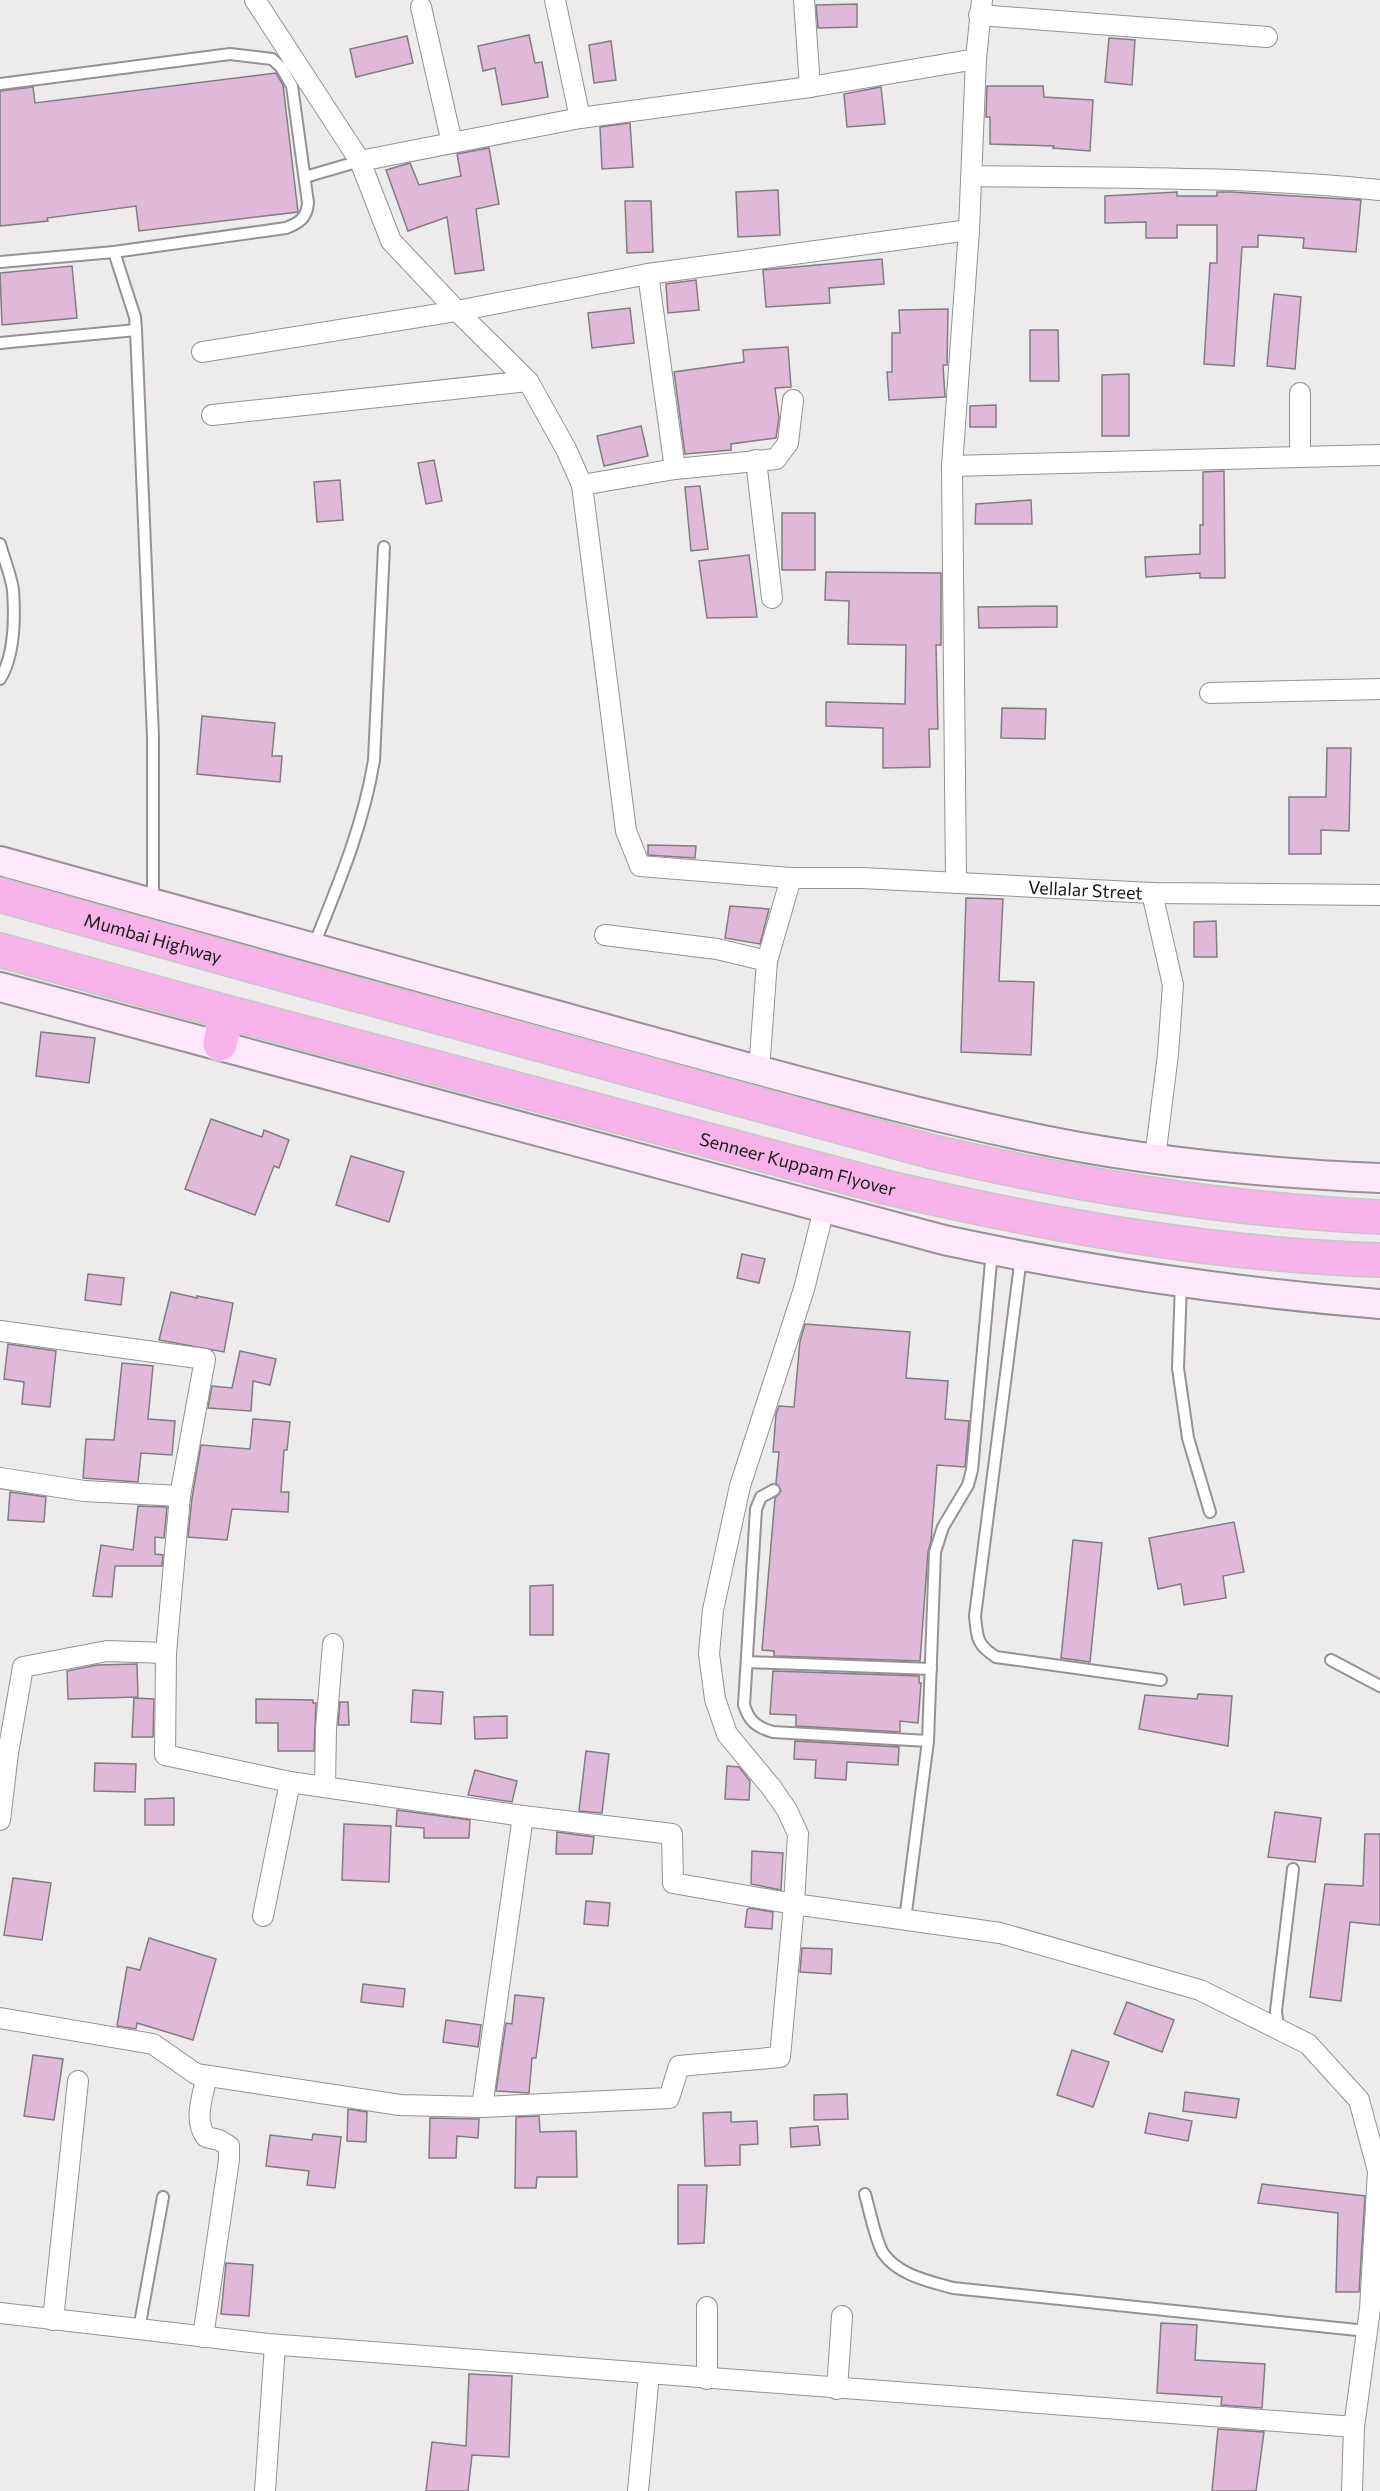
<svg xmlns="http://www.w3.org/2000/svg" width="1380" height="2491" font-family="Commissioner,sans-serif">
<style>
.building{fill:#e1b9d8;stroke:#807d80;stroke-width:1.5}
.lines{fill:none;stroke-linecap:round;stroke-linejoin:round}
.lane-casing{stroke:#959194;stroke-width:14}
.street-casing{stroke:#959194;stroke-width:22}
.secondary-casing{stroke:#959194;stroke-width:32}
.highway-casing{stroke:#c8c7c8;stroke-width:36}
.lane{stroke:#fff;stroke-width:10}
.street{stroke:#fff;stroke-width:20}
.secondary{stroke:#fde8f9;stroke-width:28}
.highway{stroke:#f7b3ea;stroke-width:33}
.labels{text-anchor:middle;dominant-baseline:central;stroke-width:4.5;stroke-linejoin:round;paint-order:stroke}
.street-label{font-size:18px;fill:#181718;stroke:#fff}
</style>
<rect width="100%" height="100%" fill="#eeebed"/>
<!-- building -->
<g class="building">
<path d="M857 4V27L818 28 816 5Z"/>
<path d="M529 35 535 63 542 62 548 97 502 105 495 68 483 71 478 46Z"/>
<path d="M407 36 413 63 356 77 350 49Z"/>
<path d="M1109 38 1135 40 1132 85 1105 82Z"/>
<path d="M611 41 616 80 594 83 589 45Z"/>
<path d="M276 73 283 85 298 212 139 231 136 206 47 218 48 221 0 226V91L33 87 35 103Z"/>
<path d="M987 86H1043L1044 97 1093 100 1090 151 1053 148 1054 146 990 144V117H986Z"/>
<path d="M881 87 885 124 847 127 844 94Z"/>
<path d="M630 123 633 167 602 169 600 127Z"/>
<path d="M489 148 499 204 476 209 484 270 455 274 447 217 408 231 386 170 410 163 419 185 461 176 457 154Z"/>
<path d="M778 190 780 235 738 237 736 192Z"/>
<path d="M1177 192V196H1217V192H1231L1361 200 1356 252 1303 248 1304 238 1258 235V247H1242L1234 366 1204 364 1210 263H1217V225H1177V238H1146V222L1105 223V196Z"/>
<path d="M625 201H651L653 252 627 253Z"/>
<path d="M882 259 884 284 829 288 830 303 766 307 763 270Z"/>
<path d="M72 266 77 318 2 325 0 273Z"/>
<path d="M696 280 699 310 668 313 666 284Z"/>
<path d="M1274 294 1301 297 1295 369 1267 366Z"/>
<path d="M630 308 634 343 592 348 588 313Z"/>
<path d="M948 309 947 365H943L945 397 889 400 887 372H892V333H900L899 310Z"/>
<path d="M1030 330H1058L1059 381H1030Z"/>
<path d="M788 347 791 387 775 388 779 418 776 438 731 444V450L685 454 674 372 744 362 743 350Z"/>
<path d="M1129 374V436H1102V375Z"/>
<path d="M996 405V427H970V406Z"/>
<path d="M641 426 648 456 604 466 597 436Z"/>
<path d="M434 460 442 501 426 504 418 463Z"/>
<path d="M1224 471 1225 578H1200V573L1146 577 1145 557 1200 554V525H1203V472Z"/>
<path d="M340 480 343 520 317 522 314 482Z"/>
<path d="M700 486 708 549 691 551 685 487Z"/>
<path d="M1031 500 1032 524H975L976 504Z"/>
<rect x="782" y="513" width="33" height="57"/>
<path d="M749 555 757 617 707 618 699 561Z"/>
<path d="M826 572 941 573V645H936L938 729H929L930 767 883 768V728L826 726V702L905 704 906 645 848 644 849 601 825 600Z"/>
<path d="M1057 606V627L979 628 978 607Z"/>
<path d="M1002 708 1046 709 1045 739 1001 738Z"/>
<path d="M202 716 275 723 272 756H282L280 782 197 774Z"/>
<path d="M1327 748H1351L1349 831 1321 830V854H1289V797H1326Z"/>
<path d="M648 845 696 846 695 858 648 855Z"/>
<path d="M966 898 1003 899 999 981 1034 982 1031 1055 961 1052Z"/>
<path d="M730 906 769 909 760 944 725 938Z"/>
<path d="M1216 921 1217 957H1194V922Z"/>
<path d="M41 1032 95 1038 89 1083 36 1076Z"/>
<path d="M211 1119 262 1137 264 1130 289 1140 279 1168 274 1166 255 1215 185 1189Z"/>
<path d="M351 1156 404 1172 389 1222 336 1205Z"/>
<path d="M742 1254 765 1259 759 1283 737 1278Z"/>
<path d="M88 1274 124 1278 121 1305 85 1300Z"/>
<path d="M171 1292 197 1298V1296L233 1303 224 1352 159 1340Z"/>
<path d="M805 1324 910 1332 906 1378 948 1381 945 1419 969 1421 965 1467 937 1465 931 1541 928 1552 920 1661 774 1656V1651L762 1650 775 1498 781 1491 776 1483 779 1452H773L776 1414 779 1406 794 1407 800 1341Z"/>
<path d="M8 1344 56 1351 50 1407 22 1404 24 1382 4 1379Z"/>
<path d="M240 1351 276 1359 270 1385 253 1381 251 1411 208 1408 212 1386 232 1388Z"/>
<path d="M122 1363 153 1366 148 1419 175 1421 172 1455 141 1453 138 1482 83 1478 86 1439 114 1440Z"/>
<path d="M253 1419 290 1422 287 1450H284L281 1492H289L288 1512 232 1509 227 1540 188 1537 192 1498 201 1445 250 1449Z"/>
<path d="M10 1492 46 1497 44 1522 8 1520Z"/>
<path d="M138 1506 167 1507 164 1538 155 1537V1554L163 1555 162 1566H115L112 1597 93 1596 101 1545 133 1550Z"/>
<path d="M1234 1522 1244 1572 1223 1576 1226 1598 1184 1605 1181 1584 1158 1589 1149 1538Z"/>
<path d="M1073 1540 1102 1543 1090 1662 1061 1658Z"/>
<path d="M553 1585V1635H530V1586Z"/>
<path d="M137 1664 138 1697 68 1699 67 1671 97 1665Z"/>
<path d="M773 1671 919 1676V1683H921L918 1723 900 1721V1732L796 1726V1715L770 1714Z"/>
<path d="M413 1690 443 1692 441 1724 411 1722Z"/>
<path d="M1198 1694 1232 1696 1228 1746 1139 1729 1145 1695 1197 1699Z"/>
<path d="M134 1698 154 1699 153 1737H132Z"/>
<path d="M256 1699 313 1700V1703H316L314 1751H278V1723H256Z"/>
<path d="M340 1702H348L349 1725H338Z"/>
<path d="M507 1716V1738L475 1739 474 1717Z"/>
<path d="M795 1741 899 1747 898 1765 847 1762 846 1780 815 1778 816 1760 794 1759Z"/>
<path d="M586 1751 609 1754 602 1813 579 1811Z"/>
<path d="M95 1763 136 1764 135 1792 94 1791Z"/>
<path d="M727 1766 739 1767 750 1781 749 1800 725 1799Z"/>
<path d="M475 1770 517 1781 512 1802 468 1795Z"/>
<path d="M174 1798V1825H145V1799Z"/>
<path d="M397 1810 470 1820 469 1838H424V1828L396 1826Z"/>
<path d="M1275 1812 1321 1818 1315 1862 1268 1857Z"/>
<path d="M344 1824 391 1826 389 1882 342 1880Z"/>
<path d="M557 1832 594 1837 592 1854H556Z"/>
<path d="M1365 1834H1380V1925L1350 1922 1341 2001 1310 1997 1325 1884 1363 1886Z"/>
<path d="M752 1851 783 1853 781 1890 751 1884Z"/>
<path d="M13 1878 51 1883 42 1940 4 1935Z"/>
<path d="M586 1901 610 1903 608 1926 584 1924Z"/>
<path d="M749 1908 773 1912 772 1929 745 1927 747 1910Z"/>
<path d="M149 1938 216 1959 193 2040 137 2023 136 2029 117 2026 127 1967 140 1970Z"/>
<path d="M802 1948 832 1949 831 1974 800 1972Z"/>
<path d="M363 1984 405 1989 403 2007 361 2002Z"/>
<path d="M515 1995 544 1998 536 2058H532L529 2093 496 2091 506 2023 512 2024Z"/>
<path d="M1127 2002 1174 2020 1162 2052 1114 2034Z"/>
<path d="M446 2020 481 2025 478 2047 443 2042Z"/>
<path d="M1072 2050 1109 2062 1093 2107 1057 2095Z"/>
<path d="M33 2055 63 2059 54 2120 24 2116Z"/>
<path d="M1185 2092 1239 2099 1236 2118 1183 2111Z"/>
<path d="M847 2094 848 2119 814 2120V2095Z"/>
<path d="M348 2109 367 2112 366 2142 347 2141Z"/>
<path d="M731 2112V2122L757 2121 758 2144 740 2145V2165L705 2166 703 2113Z"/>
<path d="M1149 2113 1192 2121 1188 2141 1145 2133Z"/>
<path d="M539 2116 540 2132 576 2131 577 2177H537L536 2188H515L516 2117Z"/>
<path d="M430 2118 479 2119 478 2138 457 2136 456 2158H429Z"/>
<path d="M818 2126 820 2145 791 2147 790 2128Z"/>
<path d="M313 2134 341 2137 335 2188 307 2185 309 2171 266 2166 270 2135 312 2140Z"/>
<path d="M1262 2184 1365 2196 1359 2292H1336L1338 2213 1258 2203Z"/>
<path d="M678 2185H707L704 2243 678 2244Z"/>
<path d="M226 2263 253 2265 249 2316 221 2314Z"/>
<path d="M1161 2323 1197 2325 1195 2360 1265 2364 1262 2408 1221 2405 1222 2397 1157 2393Z"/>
<path d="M469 2374 512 2376 509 2457 472 2455 468 2491H426L432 2442 466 2446Z"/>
<path d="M1218 2429 1264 2432 1256 2491H1212Z"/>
</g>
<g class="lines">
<!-- lane casing -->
<g class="lane-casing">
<g id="lane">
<path d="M0 84 230 54 272 59 281 67 292 86 308 203C307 218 299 223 286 228L114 252 0 262"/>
<path d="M305 177 360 161"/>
<path d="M114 252 135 317 136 330 153 737V902"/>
<path d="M0 343 136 330"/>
<path d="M0 544C4 559 11 575 13 590 15 618 15 655 0 679"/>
<path d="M315 948 318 935C341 878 364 822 374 760L384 547"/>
<path d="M1021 1257 975 1616C977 1638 977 1645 996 1657L1161 1680"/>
<path d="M1181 1283 1178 1368 1188 1438 1210 1512"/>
<path d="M774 1490 761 1497 756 1509 744 1705C749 1721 756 1727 773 1732L928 1741"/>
<path d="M1331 1660 1380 1686"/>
<path d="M747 1662 931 1669"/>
<path d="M905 1920 928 1741 935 1552 943 1527 968 1485 972 1470 992 1251"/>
<path d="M1278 2029 1276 2011 1293 1869"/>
<path d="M865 2194C869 2208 876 2242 883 2253 898 2275 928 2281 953 2288L1367 2331"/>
<path d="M139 2329 163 2197"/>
</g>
</g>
<!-- street casing -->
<g class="street-casing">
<g id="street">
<path id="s1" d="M255 0 360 161 391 241 457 311 528 381 566 449 582 485 626 831 640 866 791 878H861L1152 893 1380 895"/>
<path d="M555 0 580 118"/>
<path d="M804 0 810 87"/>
<path d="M421 7 452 143"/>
<path d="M979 15 1267 37"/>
<path d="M360 161 580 118 810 87 976 59"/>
<path d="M972 176C1108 178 1245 176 1380 190"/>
<path d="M648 274 675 469"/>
<path d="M202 352 457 311 648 274 969 230"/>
<path d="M1300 393V457"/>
<path d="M212 415 528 381"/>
<path d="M756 460 772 598"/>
<path d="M952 466 1380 455"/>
<path d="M582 485 675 469 776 459 788 443 793 400"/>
<path d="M1210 693 1380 689"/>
<path d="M956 883 952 466 969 230 976 59 982 0"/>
<path d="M1152 893 1173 985 1168 1054 1155 1158"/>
<path d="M605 935 717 949 767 961"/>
<path d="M759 1070 767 961 791 878"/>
<path d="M824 1209 804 1289 740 1486 713 1610 709 1654 715 1699 727 1734 771 1787 787 1810 798 1834 794 1904 1000 1933 1200 1990 1308 2044 1359 2100 1378 2171 1370 2309 1354 2427"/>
<path d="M0 1331 205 1359 180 1496"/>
<path d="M0 1478 84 1491 180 1496 166 1653 165 1755 290 1782 523 1816 672 1834 673 1883 794 1904 780 2057 679 2066 669 2098 482 2107 400 2105 196 2074 153 2044 0 2018"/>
<path d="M325 1787 326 1728 333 1644"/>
<path d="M0 1820 8 1753 23 1667 107 1651 166 1653"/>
<path d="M263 1916 290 1782"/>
<path d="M482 2107 523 1816"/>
<path d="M707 2307V2379"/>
<path d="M0 2313 268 2344 1354 2427 1352 2491"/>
<path d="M53 2320 78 2081"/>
<path d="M203 2337 229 2160V2146L219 2140 206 2137C193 2120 203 2095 207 2076"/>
<path d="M837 2389 842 2316"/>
<path d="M265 2491 275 2345"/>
<path d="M638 2491 649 2374"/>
</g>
</g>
<!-- secondary casing -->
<g class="secondary-casing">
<g id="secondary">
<path d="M0 861C213 921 426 980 639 1038 765 1072 892 1108 1019 1135 1137 1161 1260 1173 1380 1178"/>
<path d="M0 987 944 1240C1088 1271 1233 1292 1380 1304"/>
</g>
</g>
<!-- highway casing -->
<g class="highway-casing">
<g id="highway">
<path id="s2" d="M0 895 307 981 933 1152C1080 1186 1229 1210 1380 1217"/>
<path id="s3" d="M0 950 226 1012 885 1187C1048 1225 1213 1255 1380 1260"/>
<path d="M220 1044 226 1012"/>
</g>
</g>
<!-- lane -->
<use href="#lane" class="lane"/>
<!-- street -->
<use href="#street" class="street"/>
<!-- secondary -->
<use href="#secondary" class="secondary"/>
<!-- highway -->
<use href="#highway" class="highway"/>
</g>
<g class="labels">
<!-- street labels -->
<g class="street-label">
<text stroke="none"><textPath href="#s1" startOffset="1424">Vellalar Street</textPath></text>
<text stroke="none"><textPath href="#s2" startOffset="159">Mumbai Highway</textPath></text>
<text stroke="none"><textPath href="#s3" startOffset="826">Senneer Kuppam Flyover</textPath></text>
</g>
</g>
</svg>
